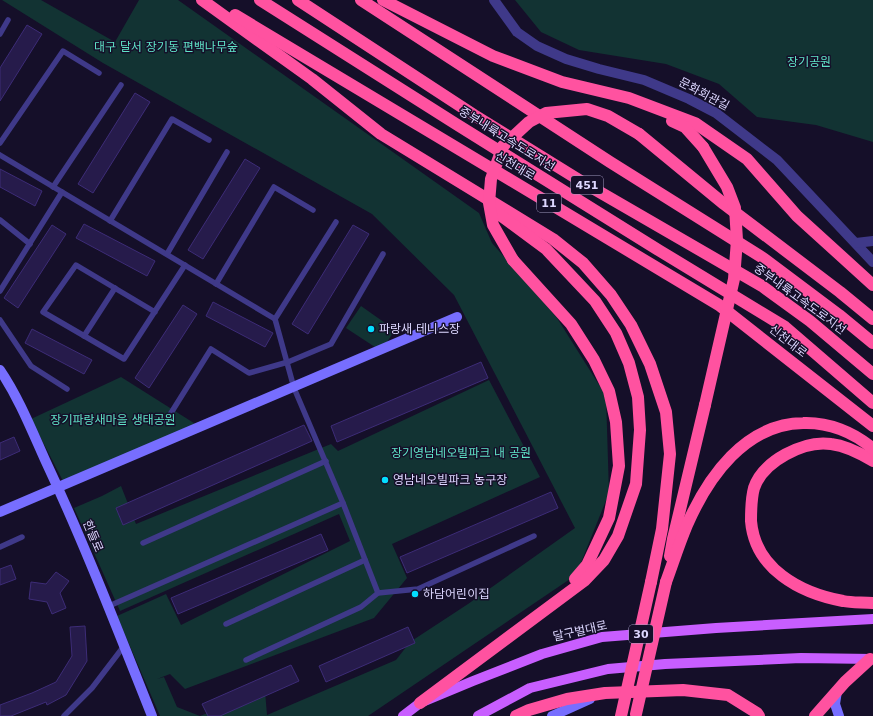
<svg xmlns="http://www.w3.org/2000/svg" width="873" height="716" font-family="'DejaVu Sans','Noto Sans KR',sans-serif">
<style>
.green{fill:#123333}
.building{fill:#261b4b;stroke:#3d2c77}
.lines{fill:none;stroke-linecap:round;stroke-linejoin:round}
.lane{stroke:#3f3989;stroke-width:5.5}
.street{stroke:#3f3989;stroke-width:10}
.secondary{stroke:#776eff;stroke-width:10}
.primary{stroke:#c85eff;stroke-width:10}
.highway{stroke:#ff52a0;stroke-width:12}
.highway-bridge{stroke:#ff52a0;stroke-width:12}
.poi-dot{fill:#03deff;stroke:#150f29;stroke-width:1.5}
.labels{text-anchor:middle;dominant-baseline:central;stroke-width:3;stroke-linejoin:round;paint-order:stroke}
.shield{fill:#150f29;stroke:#a19bbf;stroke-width:1}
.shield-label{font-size:11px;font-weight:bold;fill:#ddd7ff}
.park-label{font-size:12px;fill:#5fe4c7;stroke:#150f29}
.street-label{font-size:12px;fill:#ddd7ff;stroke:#150f29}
.poi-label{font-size:12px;fill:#ddd7ff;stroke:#150f29;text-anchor:start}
</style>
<rect width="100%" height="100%" fill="#150f29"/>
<!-- green -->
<g class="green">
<path d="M2 0H41L115 42 139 0H178L479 213 492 243 557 318 606 396 609 493 576 575 368 716H160L117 616 166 594 181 625 350 541 339 514 120 611 74 508 102 496 121 486 136 524 331 444 338 451 489 380 540 477 392 544 407 578 374 618 185 689 170 674 157 679 164 677 177 707 200 716 265 691 267 715 396 660 410 642 468 604 575 528 454 295 372 214 103 63Z"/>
<path d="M515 0H873V142L816 125 757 117 719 84 666 64 579 50 541 32Z"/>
<path d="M361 306 395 330 381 351 346 328Z"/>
<path d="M121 377 197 425 63 481 31 419Z"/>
</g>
<!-- building -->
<g class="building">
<path d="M27 25 42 34 0 101V68Z"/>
<path d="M135 93 150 102 93 193 78 184Z"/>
<path d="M245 159 260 168 203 259 188 250Z"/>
<path d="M0 169 42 191 35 206 0 187Z"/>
<path d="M84 224 155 261 147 276 76 238Z"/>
<path d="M52 225 66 234 18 308 4 298Z"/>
<path d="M353 225 369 234 308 334 292 324Z"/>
<path d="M213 302 273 333 265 347 206 316Z"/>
<path d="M183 305 197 314 149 388 135 378Z"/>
<path d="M32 329 92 360 84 374 25 343Z"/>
<path d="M481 362 488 378 337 442 331 426Z"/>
<path d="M304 425 312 441 123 525 116 508Z"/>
<path d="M14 437 20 451 0 460V443Z"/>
<path d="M551 492 558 508 407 573 400 557Z"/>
<path d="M321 534 328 550 178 614 171 598Z"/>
<path d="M11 565 16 579 0 585V569Z"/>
<path d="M56 572 69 581 60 593 66 608 52 614 47 602 29 599 31 582 46 584Z"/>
<path d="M85 626 87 661 66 695 47 705 46 702 11 716H0V705L32 693 56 682 72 656 70 627Z"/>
<path d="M408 627 415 643 326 682 319 666Z"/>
<path d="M291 665 299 681 220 716H208L202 704Z"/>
</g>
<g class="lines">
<!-- lane -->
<g class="lane">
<path d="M0 34 8 20"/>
<path d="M0 143 63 51 99 73"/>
<path d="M0 155 275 319 294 388 343 503 109 606"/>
<path d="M53 187 121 85"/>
<path d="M0 220 30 244"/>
<path d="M110 221 172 119 209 140"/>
<path d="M167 254 227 152"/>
<path d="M216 284 274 187 313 210"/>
<path d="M0 291 62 192"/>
<path d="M155 312 76 265 43 312 124 359 185 265"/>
<path d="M275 319 336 222"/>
<path d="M0 320 31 366 67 389"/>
<path d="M84 336 115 288"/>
<path d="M166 421 211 349 249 373 288 362 331 344 383 254"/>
<path d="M343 503 378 593"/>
<path d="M143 543 326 461"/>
<path d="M0 547 22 537"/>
<path d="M226 624 365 560"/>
<path d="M246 660 361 607 378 593 418 589 534 536"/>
<path d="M64 716 92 688 124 646"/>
</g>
<!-- street -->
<g class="street">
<path d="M494 0 517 32 537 46 566 59 599 69 644 80 689 99 716 113 777 160 873 262"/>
<path d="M856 243 873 241"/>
</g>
<!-- secondary -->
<g class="secondary">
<path d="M0 370C19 398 32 431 46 462 85 545 118 631 152 716"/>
<path d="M0 512 457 317"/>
<path d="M837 691 835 704 839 716"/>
<path d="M552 716 590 699"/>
</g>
<!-- primary -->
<g class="primary">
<path d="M403 716 420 703 473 681 542 654 602 637 716 628 873 619"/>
<path d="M478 716 530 688 608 669 665 664 801 658 873 659"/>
</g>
<!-- highway -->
<g class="highway">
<path d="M202 0 312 79 381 134 553 239 583 263 611 295 631 325 650 364 666 412 670 454 662 529 651 582"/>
<path d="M260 0 456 124 660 251 785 327 873 403"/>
<path d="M298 0 474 115 584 183 762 286 810 321 873 374"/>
<path d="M361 0 610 162 763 258 839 315 873 343"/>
<path d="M383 0 493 56 562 82 629 98 695 123 747 159 797 216 873 285"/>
<path d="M235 15 719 305 873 426"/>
<path d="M672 121 685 127 703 147"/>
<path d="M639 134 724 204 840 292 873 319"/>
<path d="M513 260 571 324 594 360 609 391 616 422 619 466 609 518 587 565 575 579"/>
<path d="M873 461C860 453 847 446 831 444 804 440 763 461 754 488 751 499 751 510 751 521 755 569 800 593 843 601 852 603 863 602 873 603"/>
<path d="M670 556 673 539 705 405"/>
<path d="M666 582C673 563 679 544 687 525 708 477 745 424 803 423 828 422 854 432 873 449"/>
<path d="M420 703 584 581 604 560 618 536 636 484 640 430 638 397 629 363 616 333 595 301 546 249 500 215"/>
<path d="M516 716 529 710 567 699 605 693 683 690 728 695 757 713 759 716"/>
<path d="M815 716 845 682 870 659"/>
</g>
<!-- highway-bridge -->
<g class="highway-bridge">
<path d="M703 147 727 187 735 208 737 240 734 279 705 405"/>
<path d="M513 260 493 225 489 203 491 179 503 146 529 122 546 113 587 109 608 116 639 134"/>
<path d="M636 714 666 582"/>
<path d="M621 716 651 582"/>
</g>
</g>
<!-- markers -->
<g class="poi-dot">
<circle cx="371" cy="329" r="4"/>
<circle cx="385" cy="480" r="4"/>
<circle cx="415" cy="594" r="4"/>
</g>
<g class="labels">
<!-- shield labels -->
<g class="shield">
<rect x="571" y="176" width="32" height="18" rx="3"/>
<rect x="537" y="194" width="24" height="18" rx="3"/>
<rect x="629" y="625" width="24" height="18" rx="3"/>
</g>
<g class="shield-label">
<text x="587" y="185">451</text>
<text x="549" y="203">11</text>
<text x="641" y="634">30</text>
</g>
<!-- park labels -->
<g class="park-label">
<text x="166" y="47">대구 달서 장기동 편백나무숲</text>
<text x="809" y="62">장기공원</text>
<text x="113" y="420">장기파랑새마을 생태공원</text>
<text x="461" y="453">장기영남네오빌파크 내 공원</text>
</g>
<!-- street labels -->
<g class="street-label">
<text transform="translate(704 94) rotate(28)">문화회관길</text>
<text transform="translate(507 139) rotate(32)">중부내륙고속도로지선</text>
<text transform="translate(515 166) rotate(31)">신천대로</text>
<text transform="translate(800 299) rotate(36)">중부내륙고속도로지선</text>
<text transform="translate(788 341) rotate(38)">신천대로</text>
<text transform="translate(93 536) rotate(67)">한들로</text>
<text transform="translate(580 631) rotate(-13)">달구벌대로</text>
</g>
<!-- poi labels -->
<g class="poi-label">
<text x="379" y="329">파랑새 테니스장</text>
<text x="393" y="480">영남네오빌파크 농구장</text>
<text x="423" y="594">하담어린이집</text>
</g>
</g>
</svg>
